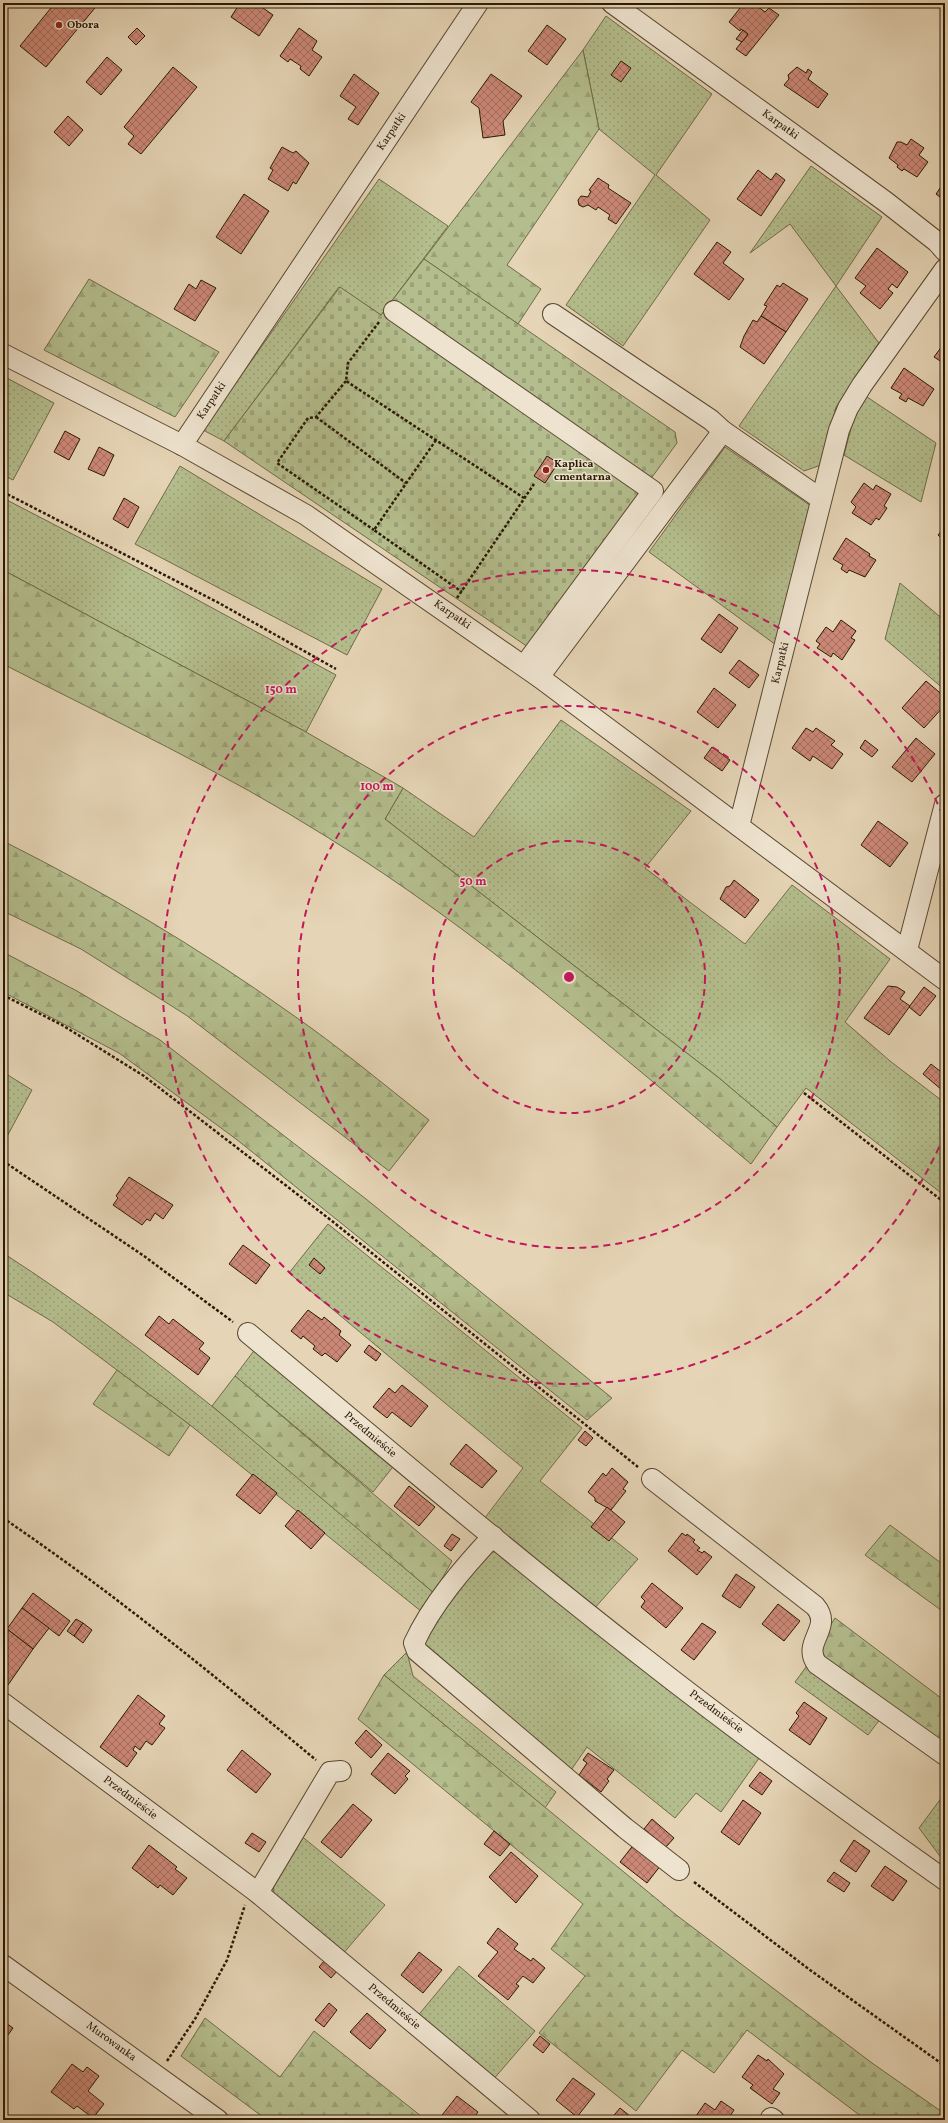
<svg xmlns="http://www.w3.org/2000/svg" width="948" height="2123" font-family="Vollkorn,serif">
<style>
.grass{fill:url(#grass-dots);stroke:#6f6c48}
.forest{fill:url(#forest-firs);stroke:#6f6c48}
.cemetery{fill:url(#cemetery-stones);stroke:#6f6c48}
.building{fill:url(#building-cross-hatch);stroke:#2a1a04}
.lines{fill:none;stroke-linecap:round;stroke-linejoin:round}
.minor-casing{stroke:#594830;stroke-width:22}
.path{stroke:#2a1a04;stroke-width:2.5;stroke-dasharray:3 2;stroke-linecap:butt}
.minor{stroke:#eee3cf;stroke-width:20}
.ring{fill:none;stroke:#c2185b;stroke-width:2;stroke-dasharray:7 5}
.poi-dot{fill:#8f2418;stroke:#eee3cf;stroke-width:1.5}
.labels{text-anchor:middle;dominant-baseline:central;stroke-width:3;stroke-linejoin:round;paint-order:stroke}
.poi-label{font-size:11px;font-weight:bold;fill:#2a1a04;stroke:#eee3cf;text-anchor:start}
.street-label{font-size:11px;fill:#2a1a04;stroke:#eee3cf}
.centre{fill:#c2185b;stroke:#eee3cf;stroke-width:2}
.ring-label{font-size:12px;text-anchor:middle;font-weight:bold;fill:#c2185b;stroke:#eee3cf;stroke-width:3;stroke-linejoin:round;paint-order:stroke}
</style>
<defs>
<pattern id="grass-dots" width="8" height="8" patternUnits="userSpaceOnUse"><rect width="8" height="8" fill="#b4bd8d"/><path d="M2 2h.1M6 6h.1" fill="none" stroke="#9ba278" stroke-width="1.8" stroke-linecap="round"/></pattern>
<pattern id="forest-firs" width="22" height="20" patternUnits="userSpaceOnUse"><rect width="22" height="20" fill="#b4bd8d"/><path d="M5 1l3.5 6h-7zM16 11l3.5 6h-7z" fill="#9ba278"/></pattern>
<pattern id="cemetery-stones" width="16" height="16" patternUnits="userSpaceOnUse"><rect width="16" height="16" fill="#b4bd8d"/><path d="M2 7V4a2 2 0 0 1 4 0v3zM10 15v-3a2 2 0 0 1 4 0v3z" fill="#9ba278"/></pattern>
<pattern id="building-cross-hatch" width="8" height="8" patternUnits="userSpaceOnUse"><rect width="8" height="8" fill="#c87"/><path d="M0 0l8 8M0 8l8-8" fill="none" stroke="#a66e5f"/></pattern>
</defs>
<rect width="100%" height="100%" fill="#e5d4b5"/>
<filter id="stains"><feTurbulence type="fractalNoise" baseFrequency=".005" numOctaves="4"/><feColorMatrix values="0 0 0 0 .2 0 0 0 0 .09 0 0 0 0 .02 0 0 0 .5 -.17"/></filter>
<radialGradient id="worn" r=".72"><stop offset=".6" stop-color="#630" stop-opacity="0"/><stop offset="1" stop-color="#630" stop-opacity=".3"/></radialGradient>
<!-- grass -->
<g class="grass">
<path d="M606 16 712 94 656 175 710 220 623 346 566 305 655 175 599 129 583 50Z"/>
<path d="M811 166 882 217 836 286 879 343 836 407 821 465 804 471 739 426 836 286 790 224 750 253Z"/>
<path d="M379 179 448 226 381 315 339 287 224 441 203 430Z"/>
<path d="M3 376 54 403 13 480 3 475Z"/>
<path d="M867 397 936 443 921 502 844 455 855 413Z"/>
<path d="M725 447 811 506 776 645 649 552Z"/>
<path d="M180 466 382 589 347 655 135 544Z"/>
<path d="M3 498 157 578 336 675 306 732 3 570Z"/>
<path d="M900 583 945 621V690L885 639Z"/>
<path d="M561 720 691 811 645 868 745 944 792 885 890 959 845 1022 890 1061 945 1103V1196L806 1088 777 1127 719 1078 385 819 403 788 474 837Z"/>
<path d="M3 1072 32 1090 3 1144Z"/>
<path d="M328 1224 582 1428 540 1481 638 1559 593 1610 484 1519 523 1468 289 1273Z"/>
<path d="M3 1253C157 1352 294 1475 434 1593L422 1612 190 1425 53 1322 3 1292Z"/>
<path d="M256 1348 396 1463 373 1492 235 1376Z"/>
<path d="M488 1552H503L762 1754 721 1812 696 1793 675 1818 587 1747 569 1773 424 1652 423 1640 448 1601Z"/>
<path d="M407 1652 413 1676 556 1792 545 1808 384 1675Z"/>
<path d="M809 1663 884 1714 868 1735 795 1682Z"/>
<path d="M945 1793V1863L919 1828Z"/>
<path d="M299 1834 385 1905 341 1956 274 1898 273 1876Z"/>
<path d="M459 1966 535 2031 492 2081 416 2018Z"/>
</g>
<!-- forest -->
<g class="forest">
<path d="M583 50 599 129 507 265 541 289 518 324 424 259Z"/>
<path d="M89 279 219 352 175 417 44 350Z"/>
<path d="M3 570 306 732 403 788 385 819 719 1078 777 1127 751 1164C614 1050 479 931 327 837 224 772 112 720 3 664Z"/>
<path d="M3 841C103 891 199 948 290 1013 338 1046 383 1084 429 1120L389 1171 186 1015 81 949 3 911Z"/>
<path d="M3 952 77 991 160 1040 366 1199 612 1398 587 1420 236 1139 119 1053 3 992Z"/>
<path d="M117 1370 190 1425 169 1456 93 1404Z"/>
<path d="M235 1376 452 1561 434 1593 212 1406Z"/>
<path d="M890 1525 945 1566V1613L865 1555Z"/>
<path d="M835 1618 945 1701V1747L819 1656 820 1642Z"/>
<path d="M384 1675 675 1914 872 2063 945 2114V2120H866L747 2030 714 2073 682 2050 636 2111 539 2033 585 1976 551 1949 583 1904 358 1719Z"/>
<path d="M205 2018 280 2077 314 2031 426 2120H267L181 2056Z"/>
</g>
<!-- cemetery -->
<path class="cemetery" d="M424 259 675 432 677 443 528 647 224 441 340 287 381 315Z"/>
<!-- building -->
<g class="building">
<path d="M55 3H99L46 67 20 46Z"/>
<path d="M240 3H256L273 15 259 36 231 17Z"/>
<path d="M744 3H753L765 12 769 8 779 15 746 56 736 49 748 34 741 29 740 31 729 22Z"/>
<path d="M547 25 566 39 547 65 528 51Z"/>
<path d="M137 28 145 36 136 45 128 37Z"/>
<path d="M299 28 317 41 312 50 322 57 309 76 300 69 301 66 290 59 288 62 280 56Z"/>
<path d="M743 30 748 34 742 42 736 39Z"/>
<path d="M107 57 122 70 101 95 86 82Z"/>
<path d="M621 61 631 68 621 82 611 75Z"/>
<path d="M173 67 197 87 141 154 128 144 134 136 124 127Z"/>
<path d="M797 67 806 73 808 69 812 72 808 79 828 94 818 108 784 85 789 79 788 75Z"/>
<path d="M354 74 379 93 358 125 348 119 356 107 340 96Z"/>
<path d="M491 74 522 96 503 121 505 135 483 138 479 108 471 102Z"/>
<path d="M68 116 83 130 69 146 54 132Z"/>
<path d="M911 139 924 148 919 155 928 162 917 177 904 169 902 171 897 167 898 165 889 158 897 142H901L907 145Z"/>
<path d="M282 147 293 153 296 151 309 163 296 184 293 182 288 191 268 179 273 170 270 168Z"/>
<path d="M758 170 771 180 776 173 785 180 761 216 737 199Z"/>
<path d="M598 178 609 185 608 188 631 203 616 224 608 219 610 215 598 207 596 210 588 205 583 207 579 205 578 200 581 196 588 197 591 191 589 190Z"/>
<path d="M945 181V201L936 194Z"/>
<path d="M244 194 269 211 241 254 216 237Z"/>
<path d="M717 242 731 252 723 263 744 279 729 300 694 274Z"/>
<path d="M877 248 908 272 897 288 892 284 888 289 893 293 880 309 860 293 866 286 855 278Z"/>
<path d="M201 280 216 288 195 321 174 309 189 284 196 289Z"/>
<path d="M783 283 808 299 786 332 761 316 767 306 764 305 777 285 780 287Z"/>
<path d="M761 316 786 332 764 364 740 347 744 336 753 320 757 322Z"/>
<path d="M945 342V364L934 357Z"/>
<path d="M904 368 934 389 923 406 908 398 906 402 899 398 902 394 891 388Z"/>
<path d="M65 431 80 439 69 460 54 452Z"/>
<path d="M99 447 114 455 104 476 88 469Z"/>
<path d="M547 456 558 463 545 483 534 476Z"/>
<path d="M864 483 873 490 876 485 891 494 884 506 887 508 879 520 876 518 871 525 852 513 856 507 851 502Z"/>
<path d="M124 498 139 507 128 528 113 519Z"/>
<path d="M945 527V541L938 535Z"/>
<path d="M846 538 870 554 869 556 876 560 865 577 849 570 847 573 841 569 843 565 833 559Z"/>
<path d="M719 614 738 628 721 653 701 639Z"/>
<path d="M841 620 856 631 851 638 855 640 842 660 833 653 831 657 817 648 820 644 816 641 826 627 833 632Z"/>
<path d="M739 660 759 675 749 688 729 673Z"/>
<path d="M926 681 945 697V705L924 728 902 708Z"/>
<path d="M714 688 736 705 718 728 697 712Z"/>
<path d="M806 728 813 732 816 728 835 741 831 745 843 754 832 769 813 756 810 761 792 748Z"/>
<path d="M916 738 935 754 912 782 892 767Z"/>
<path d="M865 740 878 750 872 757 860 748Z"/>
<path d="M712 747 730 760 722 771 704 758Z"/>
<path d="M878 821 908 843 890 867 861 845Z"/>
<path d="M734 880 759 900 745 918 720 899 726 887 730 886Z"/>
<path d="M888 986 897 987 905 992 900 999 910 1006 889 1035 864 1018Z"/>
<path d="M924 987 936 996 920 1016 909 1007Z"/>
<path d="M931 1064 945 1075V1085L942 1090 923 1074Z"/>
<path d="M129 1177 173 1205 163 1219 155 1213 150 1221 147 1219 142 1225 113 1205 118 1198 116 1196Z"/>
<path d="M243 1245 270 1265 256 1284 229 1264Z"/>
<path d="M314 1258 325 1268 320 1274 309 1265Z"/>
<path d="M308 1310 322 1320 324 1317 341 1331 339 1335 351 1345 337 1362 325 1353 322 1356 313 1349 315 1346 303 1336 301 1339 291 1331Z"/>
<path d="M159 1316 169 1324 173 1319 204 1343 199 1349 210 1358 198 1375 145 1335Z"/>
<path d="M369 1345 381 1354 376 1361 364 1352Z"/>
<path d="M402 1385 428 1406 411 1427 392 1412 387 1418 373 1407 389 1388 395 1393Z"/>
<path d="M585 1431 593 1438 586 1446 578 1440Z"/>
<path d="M466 1444 497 1471 482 1488 450 1464Z"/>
<path d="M612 1468 628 1482 623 1489 626 1491 611 1510 595 1501V1498L588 1492 603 1473 606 1476Z"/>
<path d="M253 1474 277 1493 260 1514 236 1495Z"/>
<path d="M409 1486 435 1507 419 1526 394 1506Z"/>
<path d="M607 1507 625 1522 609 1541 591 1527Z"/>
<path d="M298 1510 325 1533 311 1549 285 1526Z"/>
<path d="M682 1533 686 1536 687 1534 695 1540 693 1542 700 1548 697 1550 702 1553 704 1551 712 1557 697 1575 668 1551Z"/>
<path d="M452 1534 460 1539 451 1551 444 1546Z"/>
<path d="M736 1574 755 1587 740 1608 722 1596Z"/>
<path d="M652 1583 683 1608 666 1628 641 1607 645 1601 641 1597Z"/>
<path d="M33 1593 70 1621 59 1636 22 1608Z"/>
<path d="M778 1604 800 1621 784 1641 762 1624Z"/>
<path d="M22 1608 49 1628 33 1649 7 1629Z"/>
<path d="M76 1619 83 1623 74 1636 67 1631Z"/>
<path d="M83 1623 92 1630 83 1643 74 1636Z"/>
<path d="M702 1623 716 1632 694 1660 681 1650Z"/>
<path d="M7 1629 33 1649 8 1685 3 1681V1634Z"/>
<path d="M138 1695 165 1716 159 1724 165 1728 152 1745 146 1741 140 1750 135 1746 133 1750 137 1753 127 1767 100 1747Z"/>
<path d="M804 1702 827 1718 810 1745 789 1730 799 1716 796 1713Z"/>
<path d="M366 1730 382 1745 371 1758 355 1743Z"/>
<path d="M242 1750 271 1774 256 1793 227 1770Z"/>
<path d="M388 1753 410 1771 405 1776 408 1779 395 1794 371 1774Z"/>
<path d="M588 1753 614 1770 607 1779 609 1781 601 1792 579 1775 587 1763 583 1760Z"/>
<path d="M760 1772 772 1781 762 1795 749 1786Z"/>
<path d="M743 1800 761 1813 739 1845 721 1832Z"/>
<path d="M353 1804 372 1820 341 1858 321 1842Z"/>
<path d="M652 1819 674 1838 666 1847 644 1829Z"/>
<path d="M494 1831 510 1844 500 1856 484 1844Z"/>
<path d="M252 1833 266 1842 259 1852 245 1843Z"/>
<path d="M854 1840 870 1851 856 1872 840 1861Z"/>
<path d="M635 1843 661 1865 647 1883 620 1862Z"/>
<path d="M149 1845 177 1867 175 1869 187 1878 173 1895 160 1885 158 1888 132 1868Z"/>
<path d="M511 1852 538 1876 516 1903 489 1877Z"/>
<path d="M885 1866 907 1881 893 1901 871 1886Z"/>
<path d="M834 1872 850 1883 844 1892 827 1881Z"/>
<path d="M498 1928 518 1944 514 1949 531 1961 533 1958 545 1968 533 1983 523 1976 516 1984 519 1986 508 2000 478 1976 498 1952 487 1943Z"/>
<path d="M419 1952 442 1970 423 1993 401 1975Z"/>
<path d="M325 1960 338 1970 331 1978 319 1967Z"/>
<path d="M329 2003 337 2010 324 2027 315 2020Z"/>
<path d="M367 2013 386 2030 370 2049 350 2032Z"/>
<path d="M3 2021 13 2028 3 2042Z"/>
<path d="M540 2036 550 2044 543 2053 533 2045Z"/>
<path d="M758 2055 767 2061 768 2059 784 2074 773 2089 780 2093 772 2104 750 2088 753 2085 742 2077Z"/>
<path d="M72 2064 83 2072 87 2067 99 2076 88 2091 104 2104 93 2118 77 2106 74 2109 51 2092Z"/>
<path d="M573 2078 595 2094 577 2117 556 2100Z"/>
<path d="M457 2096 478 2112 472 2120H441L439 2119Z"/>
<path d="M721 2101 734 2110 728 2119 729 2120H702L696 2116 705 2103 715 2110Z"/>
<path d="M620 2108 635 2120H610Z"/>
</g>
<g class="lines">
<!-- minor casing -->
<g class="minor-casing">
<g id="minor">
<path d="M612 3 886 202 937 242 945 251"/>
<path d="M394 311 653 491 524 666"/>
<path d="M553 314 711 420 723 431 821 499"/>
<path d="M3 354 182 445 306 515 539 677 945 980"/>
<path d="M182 445 478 3"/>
<path d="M539 677 723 431"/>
<path d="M739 826 839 430 848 408 862 385 945 269"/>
<path d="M907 950 945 804"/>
<path d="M248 1333C379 1442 509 1553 644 1658 742 1735 843 1808 945 1880"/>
<path d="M652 1479 815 1606C834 1628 801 1642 817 1664L945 1755"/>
<path d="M493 1536C464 1567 432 1604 414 1643L417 1651 625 1828 679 1870"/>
<path d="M3 1703 258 1893 530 2120"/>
<path d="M258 1893 330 1772 341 1771"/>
<path d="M3 1965 218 2120"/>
<path d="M771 2118 774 2120"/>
</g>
</g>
<!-- path -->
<g class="path">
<path d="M379 322 348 363 346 381 524 498"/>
<path d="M346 381 316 417 308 418 277 463 374 530"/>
<path d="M316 417 406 483"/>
<path d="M436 440 374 530 462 592"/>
<path d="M3 492 219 603 336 669"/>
<path d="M457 598 534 484"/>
<path d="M3 995 62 1025 144 1076 332 1221 638 1467"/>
<path d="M804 1093 945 1203"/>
<path d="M3 1161 144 1256 233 1322"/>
<path d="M3 1518C112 1592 215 1676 316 1760"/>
<path d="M694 1882 810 1970 945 2066"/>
<path d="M167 2061 195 2019 227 1960 245 1905"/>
</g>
<!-- minor -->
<use href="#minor" class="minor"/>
</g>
<!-- distance rings -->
<g class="ring">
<circle cx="569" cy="977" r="136"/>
<circle cx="569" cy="977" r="271"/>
<path d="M944 1136A407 407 0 1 1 944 818"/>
</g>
<!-- markers -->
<g class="poi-dot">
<circle cx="59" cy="25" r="4"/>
<circle cx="546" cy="470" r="4"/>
</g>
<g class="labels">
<!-- poi labels -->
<g class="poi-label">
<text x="67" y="25">Obora</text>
<text x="554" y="464">Kaplica<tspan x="554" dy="13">cmentarna</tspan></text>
</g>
<!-- street labels -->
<g class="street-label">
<text transform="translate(780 125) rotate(36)">Karpatki</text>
<text transform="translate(392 132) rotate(-56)">Karpatki</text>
<text transform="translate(212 401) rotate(-56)">Karpatki</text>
<text transform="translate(452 615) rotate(35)">Karpatki</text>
<text transform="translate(781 663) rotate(-76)">Karpatki</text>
<text transform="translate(370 1435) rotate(40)">Przedmieście</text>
<text transform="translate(716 1712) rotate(37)">Przedmieście</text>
<text transform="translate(130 1798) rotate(37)">Przedmieście</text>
<text transform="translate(394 2007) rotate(40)">Przedmieście</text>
<text transform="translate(111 2042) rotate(36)">Murowanka</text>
</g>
</g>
<circle cx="569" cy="977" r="6" class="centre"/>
<g class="ring-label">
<text x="281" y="693">150 m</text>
<text x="377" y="790">100 m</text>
<text x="473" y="885">50 m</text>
</g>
<!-- margin -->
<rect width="948" height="2123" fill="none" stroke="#e5d4b5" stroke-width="16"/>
<rect x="4" y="4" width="940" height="2115" fill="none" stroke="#2a1a04" stroke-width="2"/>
<rect x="8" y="8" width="932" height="2107" fill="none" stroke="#2a1a04"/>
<rect width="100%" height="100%" filter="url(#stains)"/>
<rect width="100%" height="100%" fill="url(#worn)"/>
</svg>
